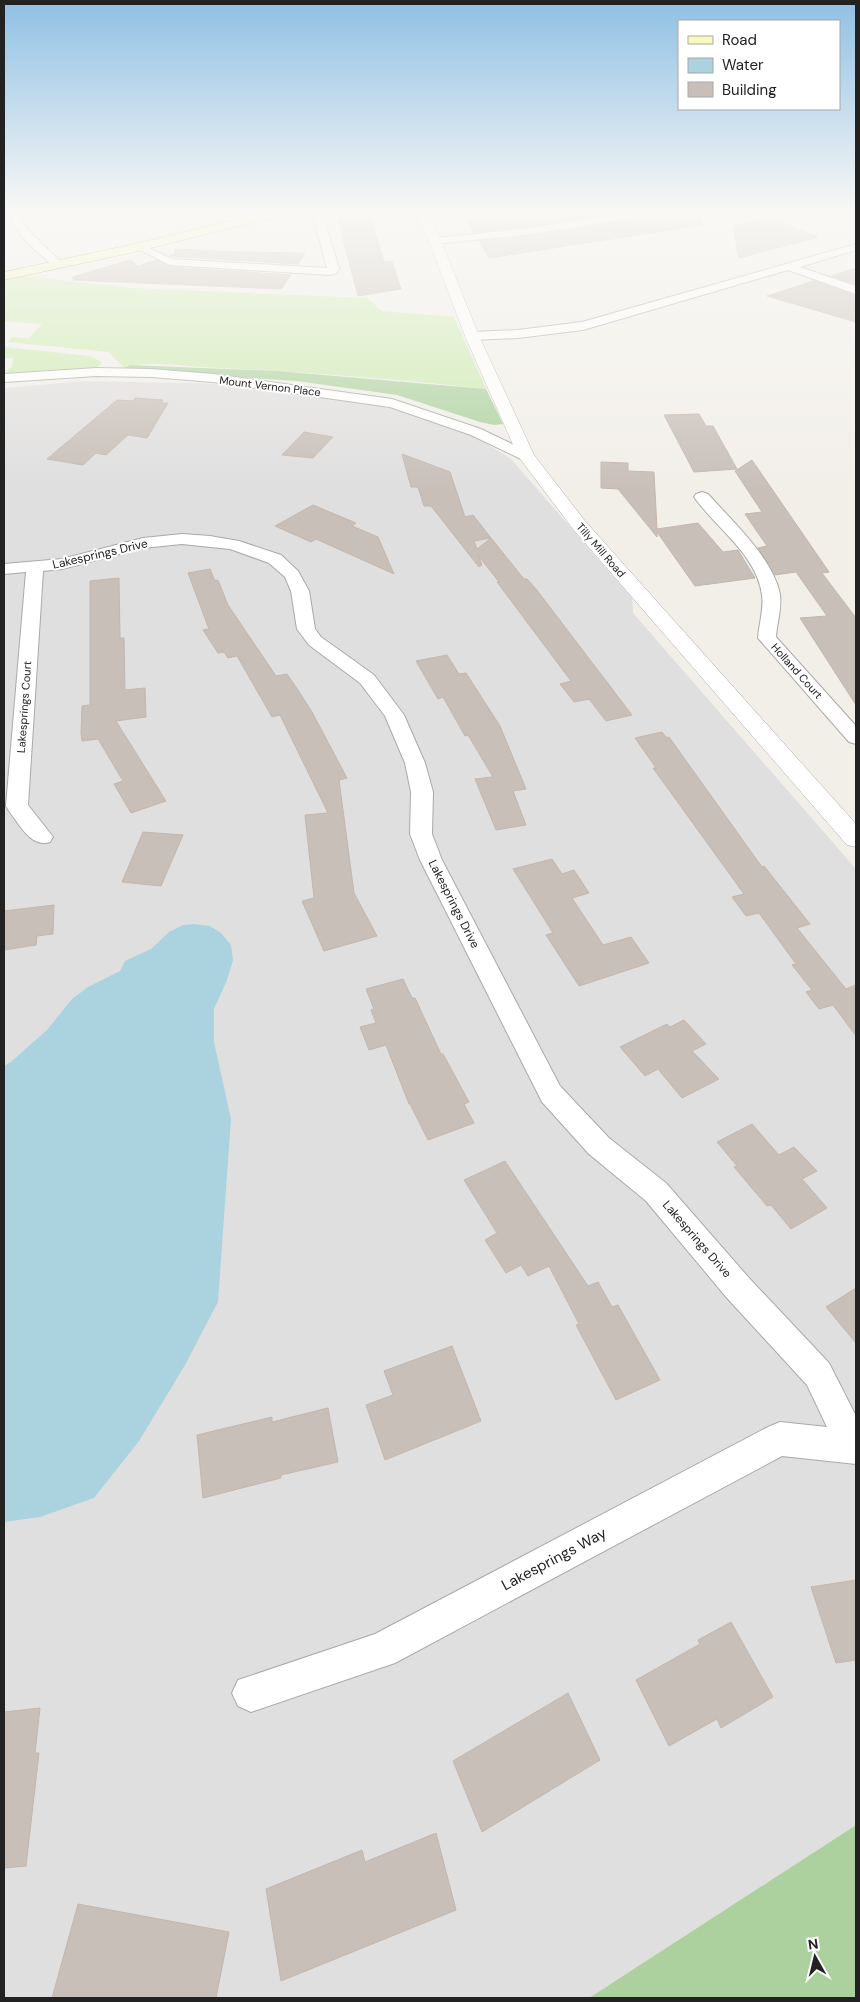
<svg xmlns="http://www.w3.org/2000/svg" width="860" height="2002" font-family="'DM Sans',sans-serif">
<style>
.residential{fill:#e0dfdf}
.grass{fill:#cdebb0}
.forest{fill:#add19e}
.water{fill:#aad3df}
.building{fill:#c7bfb8;stroke:#c4b6ab}
.lines{fill:none;stroke-linecap:round;stroke-linejoin:round}
.minor-casing{stroke:#a9a9a9;stroke-width:2}
.tertiary-casing{stroke:#a9a9a9;stroke-width:1}
.secondary-casing{stroke:#707d05;stroke-width:1}
.minor{fill:#fff;fill-rule:evenodd}
.tertiary{fill:#fff;fill-rule:evenodd}
.secondary{fill:#f7fabf;fill-rule:evenodd}
.labels{text-anchor:middle;dominant-baseline:central;stroke-width:4;stroke-linejoin:round;paint-order:stroke}
.far-street-label{font-size:11px;fill:#222;stroke:#fff}
.street-label{font-size:12px;fill:#222;stroke:#fff}
.near-street-label{font-size:15px;fill:#222;stroke:#fff}
</style>
<rect width="100%" height="100%" fill="#f2efe9"/>
<!-- residential -->
<path class="residential" d="M84 381 240 384 390 406 435 421 481 440 511 459 632 598 633 613 856 869V1825L589 1998H4V388Z"/>
<!-- grass -->
<g class="grass">
<path d="M26 276 132 288 367 298 382 311 454 317 486 389C392 378 298 372 204 367 185 366 139 360 124 368L109 352 8 342 12 337 29 338 42 324 4 321V281Z"/>
<path d="M4 347 90 356 102 362 98 367 88 370 4 376V372L12 367 13 358H4Z"/>
</g>
<!-- forest -->
<g class="forest">
<path d="M130 365 277 371 486 389 503 424 494 425 480 422 397 395 297 381 127 370 124 368Z"/>
<path d="M856 1825V1998H589Z"/>
</g>
<!-- water -->
<path class="water" d="M194 924 210 926 221 933 231 945 233 960 227 980 214 1009V1042L231 1119 218 1302 185 1365 139 1441 94 1498 40 1517 4 1522V1066L11 1062 47 1030 72 999 88 987 120 971 125 961 151 949 169 932 183 925Z"/>
<!-- building -->
<g class="building">
<path d="M336 212H369L384 262H392L401 289 358 296Z"/>
<path d="M529 212H617L531 226 474 232 468 221Z"/>
<path d="M658 212H701L702 225 489 258 479 241 531 236 651 217Z"/>
<path d="M771 218 818 237 739 258 733 226Z"/>
<path d="M175 249 237 252 305 253 298 264 169 256 175 254Z"/>
<path d="M130 260 138 266 156 260 170 267 291 275 281 289 73 280V277Z"/>
<path d="M856 268V284L832 276Z"/>
<path d="M814 281 856 296V322L767 296Z"/>
<path d="M135 398 163 400 161 403H168L147 438 128 435 106 455 96 453 83 465 47 459 117 400 133 401Z"/>
<path d="M699 414 706 426H713L737 469 694 472 664 415Z"/>
<path d="M304 432 333 437 313 458 282 455Z"/>
<path d="M402 454 450 472 465 517 473 515 491 538 474 541 477 549 491 538 524 579H527L536 589 632 715 606 721 589 699 574 702 560 684 571 681 497 582H499L478 555 482 565 479 567 431 506H424L418 487H411Z"/>
<path d="M752 460 829 572 822 573 856 618V705L800 618 827 616 796 572 775 575 758 548 767 546 745 514 762 512 735 471Z"/>
<path d="M601 462 628 463V471L654 472 657 529 698 523 723 552 738 550 755 578 695 586 657 532V537L618 489 601 488Z"/>
<path d="M313 505 356 523 352 526 378 537 394 574 316 539 311 542 275 526Z"/>
<path d="M210 569 215 581 218 580 228 605 276 676 287 674 298 690 312 712 347 778 339 780 354 893 377 936 324 951 302 901 314 898 305 815 328 813 280 715 272 717 237 656 228 658 224 652 218 653 203 630 209 629 188 573Z"/>
<path d="M119 578 120 638H124L125 690 145 688 146 717 116 721 166 801 131 813 114 784 123 781 98 739 82 741 81 733 82 706 90 705V581Z"/>
<path d="M447 655 459 674 466 673 500 726 526 789 513 791 526 825 496 830 475 779 493 777 468 735 465 736 443 697 438 699 416 661Z"/>
<path d="M662 732 667 738 669 737 762 867 764 866 810 924 797 928 846 989 856 985V1036L833 1005 819 1009 806 992 812 990 792 965 796 964 759 913 746 916 732 897 744 894 653 768H656L635 738Z"/>
<path d="M143 832 183 835 161 886 122 882Z"/>
<path d="M552 859 562 874 574 870 589 893 572 898 603 945 631 937 649 963 579 986 546 935 553 933 513 869Z"/>
<path d="M54 905 53 934 37 936 36 945 4 950V911Z"/>
<path d="M403 979 412 998H415L441 1054H443L469 1102 464 1104 474 1123 428 1140 410 1104H409L386 1045 369 1050 360 1027 376 1023 371 1010 374 1009 366 989Z"/>
<path d="M684 1020 706 1044 692 1051 719 1079 682 1098 658 1069 645 1076 620 1047 667 1024 670 1027Z"/>
<path d="M752 1124 779 1155 794 1147 817 1171 802 1179 827 1208 791 1229 771 1205 767 1206 734 1167 737 1166 717 1142Z"/>
<path d="M505 1161 588 1286 598 1282 612 1307 618 1305 660 1380 616 1400 576 1325 579 1324 549 1266 528 1276 521 1265 506 1273 485 1240 497 1233 464 1180Z"/>
<path d="M856 1288V1343L826 1307Z"/>
<path d="M452 1346 481 1421 385 1460 366 1405 393 1395 384 1371Z"/>
<path d="M328 1408 338 1462 281 1475V1478L203 1498 197 1435 272 1417V1422Z"/>
<path d="M856 1580V1660L836 1663 811 1587Z"/>
<path d="M731 1622 773 1697 721 1728 717 1719 669 1746 636 1680 700 1644 698 1640Z"/>
<path d="M568 1693 600 1760 482 1832 453 1761Z"/>
<path d="M40 1708 35 1753H39L26 1866 4 1868V1712Z"/>
<path d="M436 1833 456 1910 281 1981 266 1889 362 1850 365 1862Z"/>
<path d="M78 1904 229 1932 216 1998H52Z"/>
</g>
<g class="lines">
<!-- minor casing -->
<g class="minor-casing">
<g id="minor">
<path d="M9 212H19L21 219 29 231 62 263 64 265 62 267H54C38 251 14 236 9 212Z"/>
<path d="M318 212 324 219 339 268 337 273 329 275 170 265 134 247 139 244 143 245 172 259 327 268 314 220 311 217 269 219 264 216 269 213Z"/>
<path d="M630 212H656L651 215 531 234 435 244 430 241 435 238 531 228Z"/>
<path d="M856 244V250L800 267 856 286V294L788 270 583 330 518 338 472 340 466 336 472 332 518 330 582 322Z"/>
<path d="M96 368 151 369 213 374 392 399 481 429 531 453 533 456 531 459H521L471 435 390 407 213 382 151 377 96 376 4 382V374Z"/>
<path d="M702 492 708 494C731 520 773 558 780 594 782 608 777 623 776 637L856 726V744L849 742 758 638C759 624 764 609 762 595 757 555 716 528 694 497L696 494Z"/>
<path d="M182 534 210 536 239 541 281 555 298 571 309 591 315 629 321 637 374 675 404 715 425 763 433 792 432 834 442 860 560 1086 609 1138 666 1183 749 1278 829 1363 856 1416V1464L782 1456 395 1663 251 1712 238 1706 232 1693 238 1680 375 1634 768 1427 780 1422 827 1427 807 1385 727 1298 646 1201 589 1154 542 1102 420 860 410 834 411 792 405 763 385 716 360 683 309 645 297 629 291 591 285 577 269 563 230 549 182 544 143 548 62 569 43 571 28 805 53 837 50 842C31 848 20 825 9 811L6 806 26 572 4 574V564L62 559 143 538Z"/>
</g>
</g>
<!-- tertiary casing -->
<g class="tertiary-casing">
<path id="tertiary" d="M415 212H427L441 241 479 336 534 455 585 521 856 824V847L847 845 573 529 518 456 465 336 429 241Z"/>
</g>
<!-- secondary casing -->
<g class="secondary-casing">
<path id="secondary" d="M267 212H288L286 214 139 251 4 280V272L139 243Z"/>
</g>
<!-- minor -->
<use href="#minor" class="minor"/>
<!-- tertiary -->
<use href="#tertiary" class="tertiary"/>
<!-- secondary -->
<use href="#secondary" class="secondary"/>
</g>
<!-- sky -->
<linearGradient id="sky" x2="0" y2="1"><stop stop-color="#8fc0e4"/><stop offset="0.43" stop-color="#f9f8f5"/><stop offset="1" stop-color="#f9f8f5" stop-opacity="0"/></linearGradient>
<rect width="860" height="492" fill="url(#sky)"/>
<g class="labels">
<!-- far-street labels -->
<g class="far-street-label">
<text transform="translate(270 386) rotate(7)">Mount Vernon Place</text>
<text transform="translate(601 550) rotate(49)">Tilly Mill Road</text>
<text transform="translate(797 671) rotate(48)">Holland Court</text>
<text transform="translate(24 707) rotate(-86)">Lakesprings Court</text>
</g>
<!-- street labels -->
<g class="street-label">
<text transform="translate(100 554) rotate(-13)">Lakesprings Drive</text>
<text transform="translate(454 904) rotate(63)">Lakesprings Drive</text>
<text transform="translate(697 1239) rotate(49)">Lakesprings Drive</text>
</g>
<!-- near-street labels -->
<g class="near-street-label">
<text transform="translate(554 1559) rotate(-28)">Lakesprings Way</text>
</g>
</g>
<!-- border -->
<rect width="860" height="2002" fill="none" stroke="#222222" stroke-width="10"/>
<!-- legend -->
<rect x="678" y="20" width="162" height="90" fill="#ffffff" stroke="#a7a7a7"/>
<rect x="688" y="36" width="25" height="8" fill="#f7fabf" stroke="#a7a7a7"/>
<text x="722" y="45" font-size="15" fill="#222222">Road</text>
<rect x="688" y="58" width="25" height="15" fill="#aad3df" stroke="#a7a7a7"/>
<text x="722" y="70" font-size="15" fill="#222222">Water</text>
<rect x="688" y="82" width="25" height="15" fill="#c7bfb8" stroke="#a7a7a7"/>
<text x="722" y="95" font-size="15" fill="#222222">Building</text>
<!-- north arrow -->
<g transform="translate(815 1957) rotate(352)" stroke="#ffffff" stroke-width="4" paint-order="stroke">
<path d="M0-4L9 19L0 12L-9 19Z" fill="#222222"/>
<text y="-8" font-size="14" font-weight="bold" text-anchor="middle" fill="#222222">N</text>
</g>
</svg>
